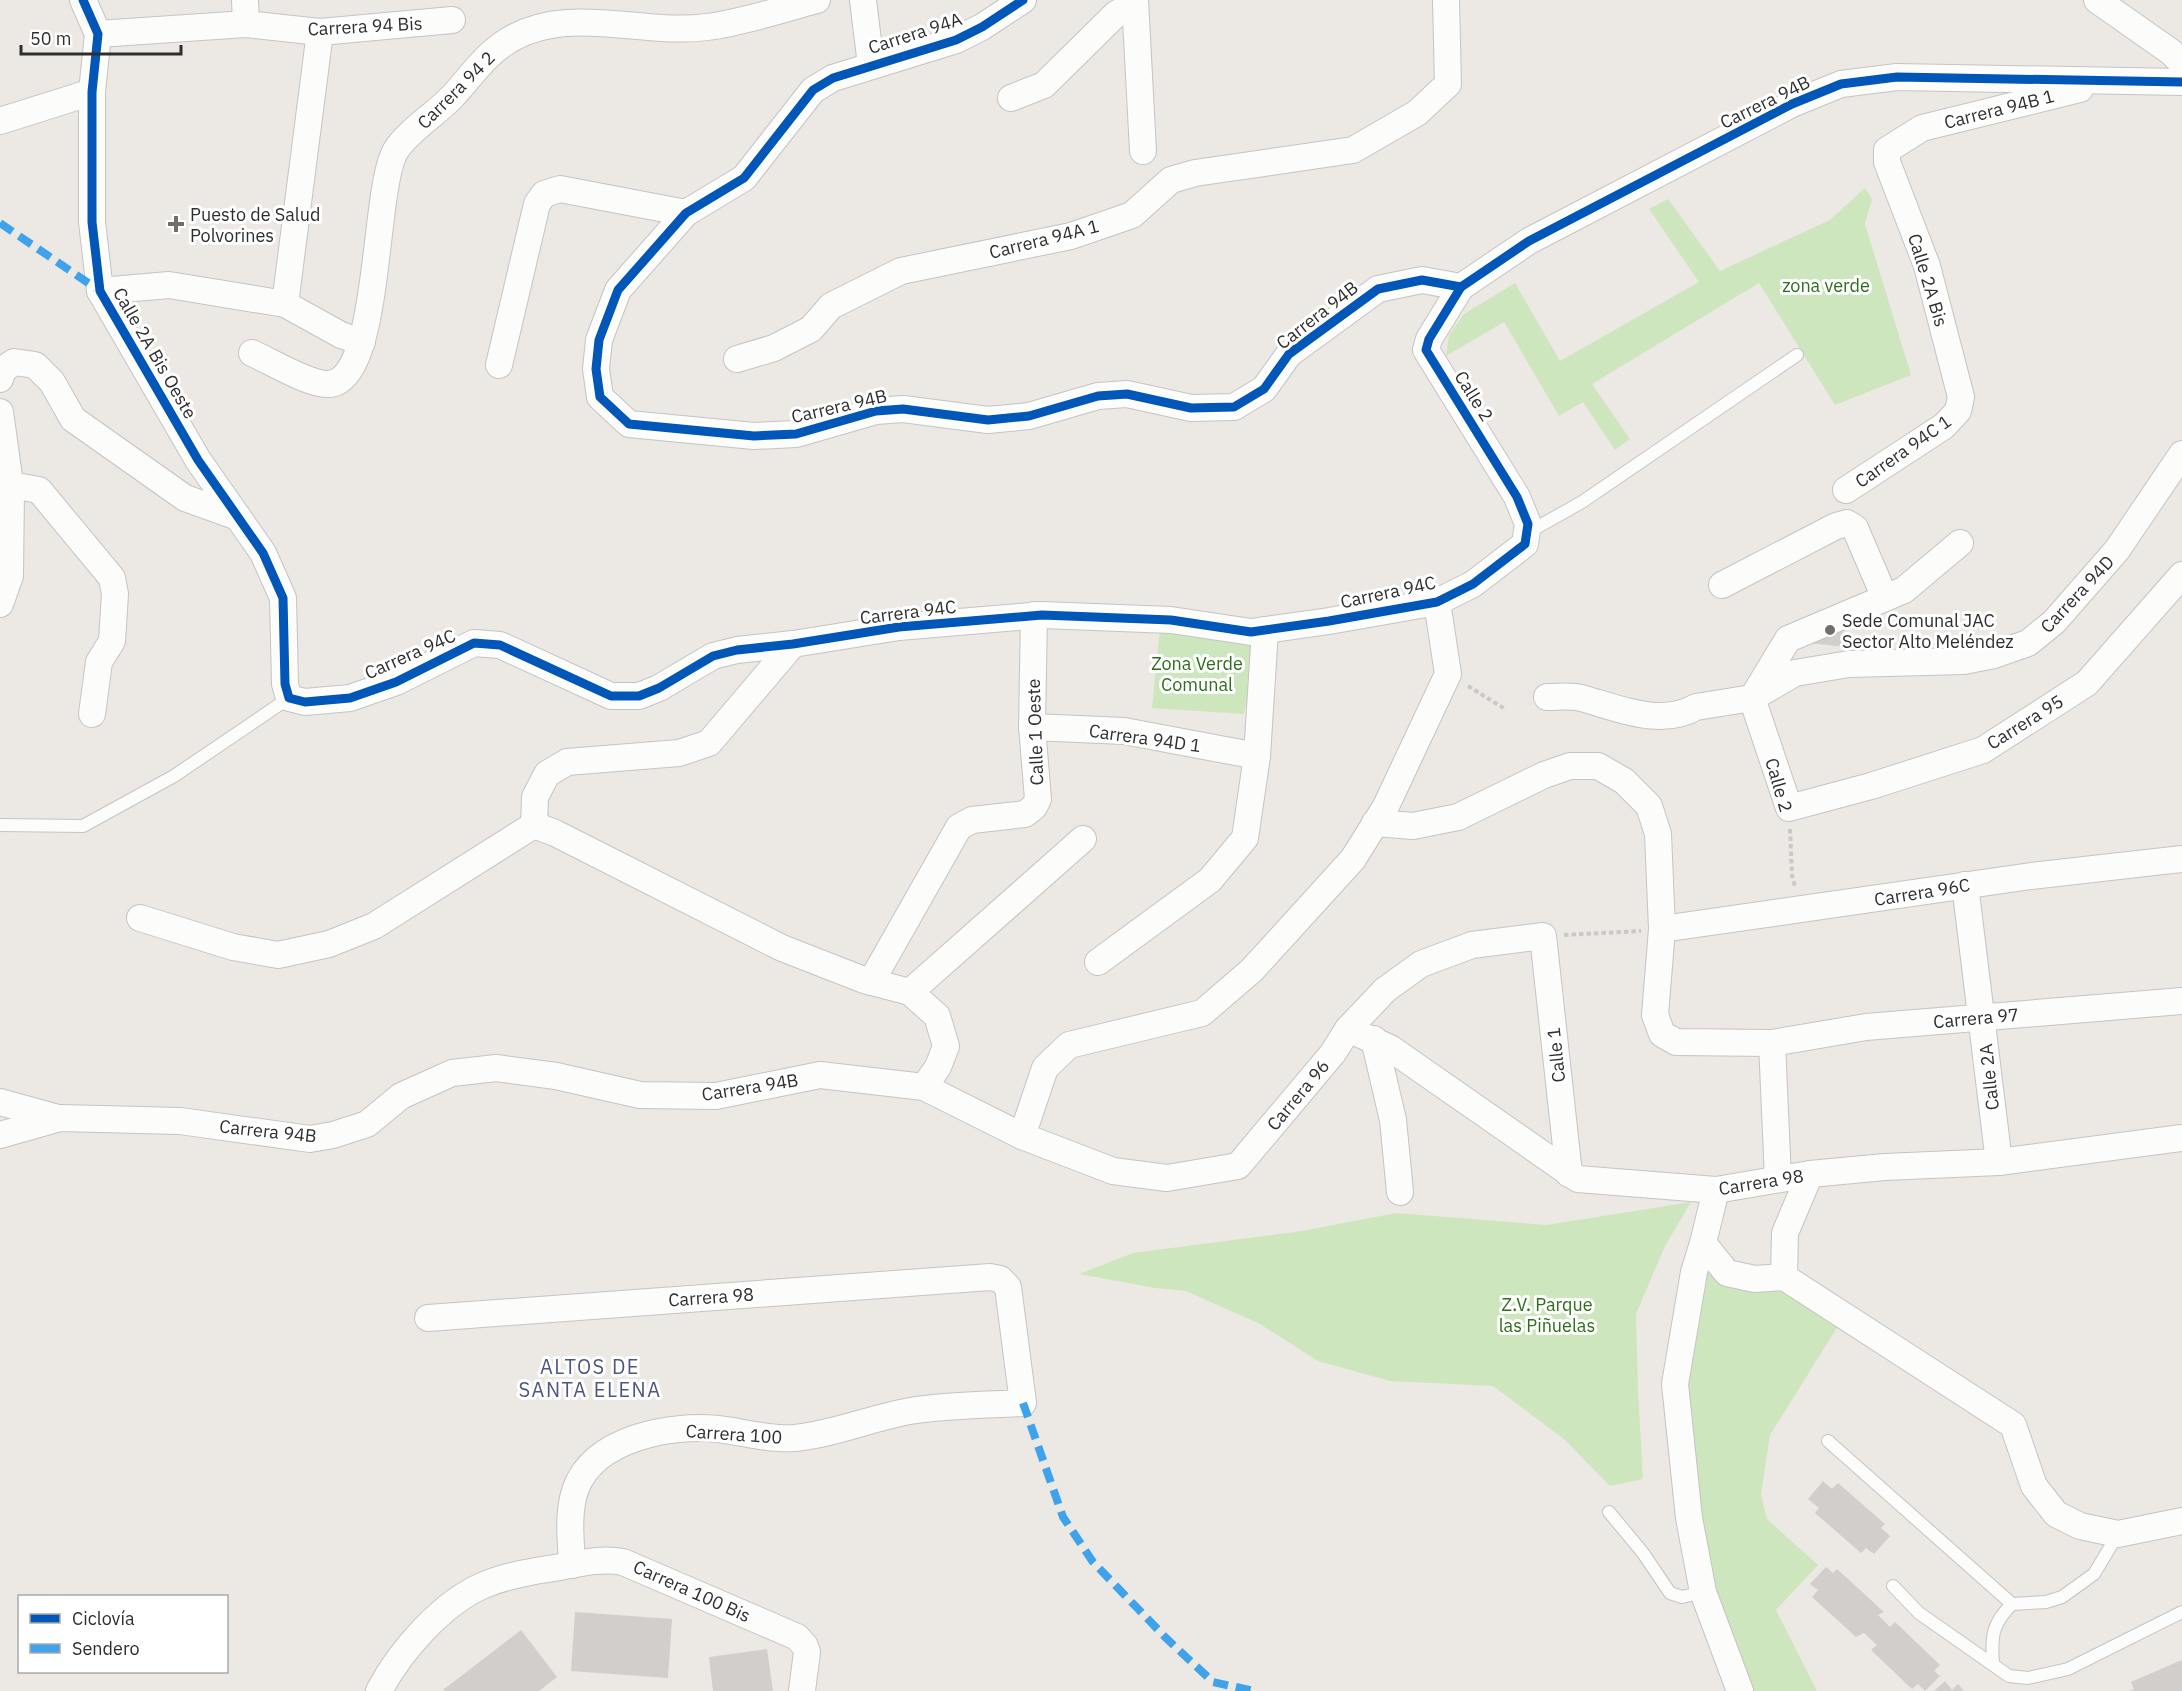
<svg xmlns="http://www.w3.org/2000/svg" width="2182" height="1691" font-family="'IBM Plex Sans',sans-serif">
<style>
.green{fill:#cee6be}
.building{fill:#d1cecb}
.lines{fill:none;stroke-linecap:round;stroke-linejoin:round}
.service-casing{stroke:#c5c4c5;stroke-width:14}
.minor-casing{stroke:#c5c4c5;stroke-width:28}
.path{stroke:#c9c9c8;stroke-width:4;stroke-dasharray:4.5 3;stroke-linecap:butt}
.service{stroke:#fcfcfb;stroke-width:12}
.minor{stroke:#fcfcfb;stroke-width:26}
.quiet{stroke:#3ea3eb;stroke-width:8;stroke-dasharray:15 8;stroke-linecap:butt}
.cycleway-casing{stroke:#fff;stroke-width:13}
.cycleway{stroke:#0057b8;stroke-width:9}
.poi-dot{fill:#706f6e;stroke:#fff;stroke-width:2}
.labels{text-anchor:middle;dominant-baseline:central;stroke-width:6;stroke-linejoin:round;paint-order:stroke}
.street-label{font-size:18px;fill:#2e2e2e;stroke:#fff}
.poi-label{font-size:18px;fill:#2e2e2e;stroke:#fff;text-anchor:start}
.park-label{font-size:18px;fill:#2c6e1b;stroke:#fff}
.neighbourhood-label{font-size:20px;letter-spacing:1.5px;fill:#4d5680;stroke:#fff}
</style>
<rect width="100%" height="100%" fill="#ece8e4"/>
<!-- green -->
<g class="green">
<path d="M1865 188 1872 199 1865 224 1911 375 1835 405 1759 283 1592 384 1630 439 1615 450 1583 402 1559 416 1504 322 1446 356 1449 335 1464 314 1515 283 1560 361 1699 282 1649 209 1668 199 1720 271 1830 220Z"/>
<path d="M1160 629 1258 645 1244 714 1152 708Z"/>
<path d="M1691 1202 1665 1246 1636 1314 1638 1391 1643 1479 1610 1486 1565 1440 1493 1386 1390 1381 1318 1361 1260 1324 1186 1291 1155 1288 1079 1274 1133 1253 1302 1231 1396 1213 1547 1225Z"/>
<path d="M1705 1247 1725 1274 1783 1279 1843 1318 1770 1435 1761 1494 1767 1519 1818 1565 1776 1610 1817 1691H1743L1711 1600 1678 1385Z"/>
</g>
<!-- building -->
<g class="building">
<path d="M1842 619 1845 647 1791 641Z"/>
<path d="M1823 1481 1832 1489 1838 1483 1885 1524 1881 1528 1890 1536 1874 1554 1866 1548 1861 1553 1815 1513 1819 1508 1808 1499Z"/>
<path d="M1826 1567 1833 1573 1837 1569 1884 1612 1878 1615 1890 1627 1895 1622 1940 1665 1934 1671 1940 1676 1925 1691 1918 1684 1912 1689 1871 1650 1877 1645 1864 1633 1856 1637 1812 1597 1818 1590 1810 1584Z"/>
<path d="M575 1612 672 1619 668 1678 571 1671Z"/>
<path d="M521 1630 557 1677 539 1691H445L443 1690Z"/>
<path d="M767 1649 773 1691H713L709 1657Z"/>
<path d="M2182 1660V1691H2129L2134 1689 2131 1682Z"/>
<path d="M1945 1681 1952 1690 1958 1684 1964 1691H1934Z"/>
</g>
<g class="lines">
<!-- service casing -->
<g class="service-casing">
<g id="service">
<path d="M1527 533 1582 502 1797 355"/>
<path d="M0 825 83 826 174 776 289 698"/>
<path d="M1828 1441 2012 1604"/>
<path d="M1609 1512 1643 1553 1670 1593 1682 1597 1703 1592"/>
<path d="M1893 1586 1919 1613 2009 1676 2028 1678 2068 1669 2182 1612"/>
<path d="M1993 1664C1991 1636 1992 1624 2012 1604L2046 1602 2062 1597 2094 1574 2118 1534"/>
</g>
</g>
<!-- minor casing -->
<g class="minor-casing">
<g id="minor">
<path d="M83 0 98 34 92 92V222L100 291 198 460 263 553 283 598 285 684 289 698 305 702 350 698 396 682 474 643 500 645 611 696H639L659 688 713 656 737 650 793 644 899 627 1042 615 1171 620 1251 632 1329 621 1437 602 1473 584 1525 544 1528 524 1517 497 1426 350 1429 339 1461 287"/>
<path d="M245 0 246 24"/>
<path d="M863 0 871 65"/>
<path d="M1023 0 982 27 956 40 833 78 813 90 744 178 686 213 618 290 599 340 596 369 600 397 629 424 754 436 796 434 876 411 903 409 988 420 1029 416 1098 396 1127 394 1191 408 1234 407 1264 389 1289 354 1378 289 1422 280 1461 287 1529 241 1792 104 1841 84 1897 77 2182 82"/>
<path d="M1135 0 1143 151"/>
<path d="M2097 0 2171 52 2182 63"/>
<path d="M98 34 246 24 320 32 452 20"/>
<path d="M1011 98 1044 85 1116 14 1135 3"/>
<path d="M0 121 92 92"/>
<path d="M100 291 169 285 285 304 341 335 362 342"/>
<path d="M285 304 320 32"/>
<path d="M252 353C270 361 308 384 327 384 382 385 372 189 396 150 409 130 436 114 452 97 470 78 484 56 506 42 566 3 641 36 707 27 741 23 783 9 817 0"/>
<path d="M737 359 774 348 811 329 831 306 901 271 1071 236 1132 215 1171 180 1195 173 1353 150 1417 113 1448 84 1446 0"/>
<path d="M499 365 537 204 544 194 560 189 686 213"/>
<path d="M0 379 3 370 14 362 35 365 52 382 73 419 185 498 238 517"/>
<path d="M0 412 11 491 10 576 0 604"/>
<path d="M1846 490 1944 426 1958 411 1961 397 1927 266 1887 162V150L1922 128 2080 89"/>
<path d="M11 491 22 487 39 490 112 578 115 594 112 641 99 662 92 714"/>
<path d="M1722 585 1836 526 1847 523 1855 528 1885 598"/>
<path d="M1754 695 1788 639 1904 590 1960 543"/>
<path d="M1547 697C1558 697 1571 695 1581 698 1616 707 1660 728 1696 707L1752 698 1795 673 1849 664 1964 661 1994 655 2028 643 2054 622 2117 550 2182 454"/>
<path d="M1752 698 1789 808 1871 786 1983 750 2087 683 2182 575"/>
<path d="M1032 727 1124 731 1257 756"/>
<path d="M1375 823 1413 826 1458 817 1544 775 1570 766H1598L1624 781 1649 806 1658 834 1662 929 1655 1015 1662 1034 1676 1042 1772 1043 1866 1027 2182 1001"/>
<path d="M534 825 555 833 782 948 864 980 910 992 937 1016 946 1046 938 1067 924 1087"/>
<path d="M534 825 535 797 547 774 567 762 679 753 709 743 793 644"/>
<path d="M1965 885 1999 1162"/>
<path d="M140 918 233 947 278 955 329 944 374 926 534 825"/>
<path d="M1662 929 2031 876 2182 859"/>
<path d="M1098 962 1210 880 1245 838 1257 756 1265 630"/>
<path d="M871 982 959 827 972 820 1025 814 1034 807 1038 799 1032 727 1034 615"/>
<path d="M910 992 1083 839"/>
<path d="M1348 1029 1390 1048 1578 1179 1716 1190 1810 1174 1885 1167 1999 1162 2182 1138"/>
<path d="M1374 1039 1393 1120 1400 1192"/>
<path d="M1772 1043 1778 1179"/>
<path d="M0 1102 58 1118"/>
<path d="M0 1135 60 1118 180 1121 310 1139 333 1135 367 1124 401 1096 452 1073 496 1068 556 1076 640 1095 716 1096 820 1075 924 1087 1022 1136 1113 1171 1167 1178 1238 1166 1333 1053 1348 1029 1385 990 1421 964 1472 945 1543 936 1569 1174"/>
<path d="M1022 1136 1045 1068 1069 1045 1202 1013 1252 970 1353 859 1386 806 1448 674 1437 602"/>
<path d="M1716 1190 1703 1243 1694 1272 1675 1384 1689 1518 1703 1592 1740 1691"/>
<path d="M1703 1243 1727 1273 1755 1279 1784 1277 2013 1425 2034 1486 2056 1514 2080 1526 2118 1534 2182 1521"/>
<path d="M1784 1277 1785 1233 1810 1174"/>
<path d="M428 1318 990 1277 1000 1279 1008 1287 1023 1403C986 1405 947 1405 910 1411 871 1418 835 1434 795 1438 769 1440 744 1432 718 1429 671 1424 595 1438 576 1488 567 1512 571 1540 572 1565"/>
<path d="M379 1691C400 1651 442 1603 484 1585 508 1575 534 1571 560 1567 581 1563 601 1558 623 1562L797 1637 805 1646 807 1652 802 1691"/>
</g>
</g>
<!-- path -->
<g class="path">
<path d="M1468 686 1505 709"/>
<path d="M1790 829 1792 875 1795 887"/>
<path d="M1564 935 1641 931"/>
</g>
<!-- service -->
<use href="#service" class="service"/>
<!-- minor -->
<use href="#minor" class="minor"/>
<!-- quiet -->
<g class="quiet">
<path d="M0 223 100 291"/>
<path d="M1023 1403 1063 1517 1093 1562 1166 1638 1213 1682 1254 1691"/>
</g>
<!-- cycleway casing -->
<g class="cycleway-casing">
<g id="cycleway">
<path d="M83 0 98 34 92 92V222L100 291 198 460 263 553 283 598 285 684 289 698 305 702 350 698 396 682 474 643 500 645 611 696H639L659 688 713 656 737 650 793 644 899 627 1042 615 1171 620 1251 632 1329 621 1437 602 1473 584 1525 544 1528 524 1517 497 1426 350 1429 339 1461 287"/>
<path d="M1023 0 982 27 956 40 833 78 813 90 744 178 686 213 618 290 599 340 596 369 600 397 629 424 754 436 796 434 876 411 903 409 988 420 1029 416 1098 396 1127 394 1191 408 1234 407 1264 389 1289 354 1378 289 1422 280 1461 287 1529 241 1792 104 1841 84 1897 77 2182 82"/>
</g>
</g>
<!-- cycleway -->
<use href="#cycleway" class="cycleway"/>
</g>
<!-- markers -->
<g class="poi-dot">
<path d="M173 215h6v6h6v6h-6v6h-6v-6h-6v-6h6z"/>
<circle cx="1830" cy="630" r="6"/>
</g>
<g class="labels">
<!-- street labels -->
<g class="street-label">
<text transform="translate(365 26) rotate(-3)">Carrera 94 Bis</text>
<text transform="translate(915 33) rotate(-18)">Carrera 94A</text>
<text transform="translate(456 90) rotate(-45)">Carrera 94 2</text>
<text transform="translate(1765 102) rotate(-26)">Carrera 94B</text>
<text transform="translate(1999 109) rotate(-14)">Carrera 94B 1</text>
<text transform="translate(1044 239) rotate(-14)">Carrera 94A 1</text>
<text transform="translate(1928 280) rotate(73)">Calle 2A Bis</text>
<text transform="translate(1317 315) rotate(-38)">Carrera 94B</text>
<text transform="translate(155 353) rotate(60)">Calle 2A Bis Oeste</text>
<text transform="translate(1474 396) rotate(58)">Calle 2</text>
<text transform="translate(839 406) rotate(-13)">Carrera 94B</text>
<text transform="translate(1903 451) rotate(-35)">Carrera 94C 1</text>
<text transform="translate(1388 592) rotate(-12)">Carrera 94C</text>
<text transform="translate(2077 594) rotate(-47)">Carrera 94D</text>
<text transform="translate(908 612) rotate(-7)">Carrera 94C</text>
<text transform="translate(410 654) rotate(-24)">Carrera 94C</text>
<text transform="translate(2025 722) rotate(-32)">Carrera 95</text>
<text transform="translate(1035 732) rotate(-92)">Calle 1 Oeste</text>
<text transform="translate(1145 738) rotate(8)">Carrera 94D 1</text>
<text transform="translate(1779 785) rotate(74)">Calle 2</text>
<text transform="translate(1922 892) rotate(-9)">Carrera 96C</text>
<text transform="translate(1976 1018) rotate(-5)">Carrera 97</text>
<text transform="translate(1556 1055) rotate(-96)">Calle 1</text>
<text transform="translate(1989 1077) rotate(-96)">Calle 2A</text>
<text transform="translate(750 1087) rotate(-9)">Carrera 94B</text>
<text transform="translate(1298 1095) rotate(-50)">Carrera 96</text>
<text transform="translate(268 1131) rotate(6)">Carrera 94B</text>
<text transform="translate(1761 1182) rotate(-9)">Carrera 98</text>
<text transform="translate(711 1297) rotate(-4)">Carrera 98</text>
<text transform="translate(734 1434) rotate(4)">Carrera 100</text>
<text transform="translate(692 1591) rotate(24)">Carrera 100 Bis</text>
</g>
<!-- poi labels -->
<g class="poi-label">
<text x="190" y="214">Puesto de Salud<tspan x="190" dy="21">Polvorines</tspan></text>
<text x="1842" y="620">Sede Comunal JAC<tspan x="1842" dy="21">Sector Alto Meléndez</tspan></text>
</g>
<!-- park labels -->
<g class="park-label">
<text x="1826" y="285">zona verde</text>
<text x="1197" y="663">Zona Verde<tspan x="1197" dy="21">Comunal</tspan></text>
<text x="1547" y="1304">Z.V. Parque<tspan x="1547" dy="21">las Piñuelas</tspan></text>
</g>
<!-- neighbourhood labels -->
<g class="neighbourhood-label">
<text x="590" y="1366">ALTOS DE<tspan x="590" dy="23">SANTA ELENA</tspan></text>
</g>
</g>
<!-- legend -->
<rect x="18" y="1595" width="210" height="78" fill="#ffffff" stroke="#ababab" stroke-width="1.5"/>
<rect x="30" y="1614" width="30" height="9" fill="#0057b8" stroke="#ababab" stroke-width="1.5"/>
<text x="72" y="1625" font-size="18" fill="#2e2e2e">Ciclovía</text>
<rect x="30" y="1644" width="30" height="9" fill="#3ea3eb" stroke="#ababab" stroke-width="1.5"/>
<text x="72" y="1655" font-size="18" fill="#2e2e2e">Sendero</text>
<!-- scale -->
<path d="M21 45v9h160v-9" fill="none" stroke="#2e2e2e" stroke-width="3"/>
<text x="30" y="45" font-size="18" fill="#2e2e2e" stroke="#ffffff" stroke-width="4.5" paint-order="stroke">50 m</text>
</svg>
